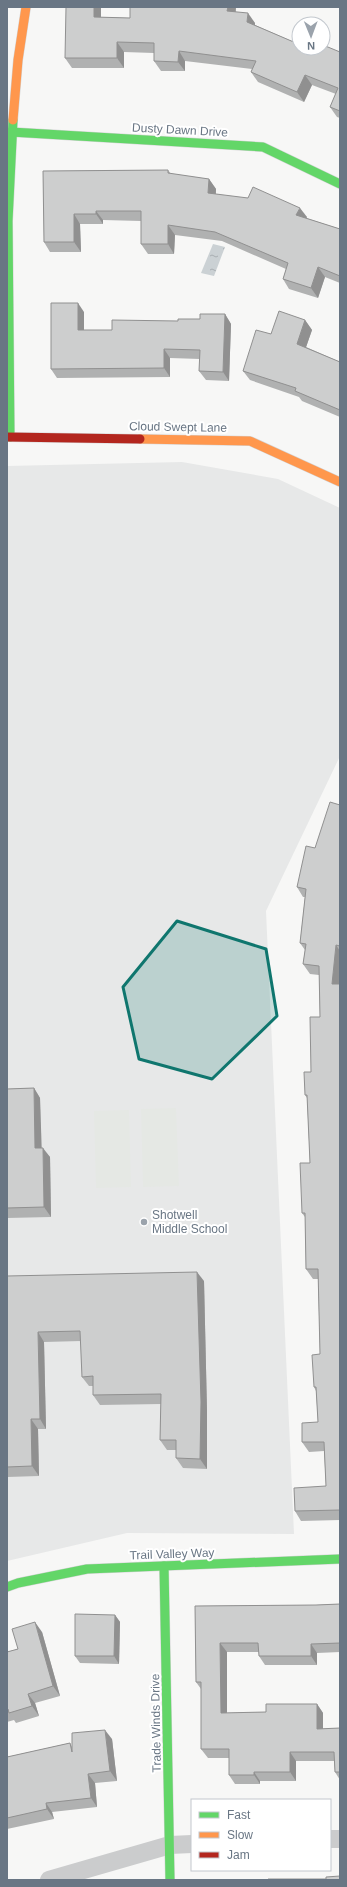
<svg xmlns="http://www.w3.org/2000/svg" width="347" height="1887" font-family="Helvetica,sans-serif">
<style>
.built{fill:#e7e8e8}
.pitch{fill:#e5e8e4}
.water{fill:url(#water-ripples)}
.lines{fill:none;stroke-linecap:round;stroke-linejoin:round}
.fast-casing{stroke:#d4d4d5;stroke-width:10}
.slow-casing{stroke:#d4d4d5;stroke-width:10}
.jam-casing{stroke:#d4d4d5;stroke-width:10}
.street{stroke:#cbcccd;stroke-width:18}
.fast{stroke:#63d668;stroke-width:9}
.slow{stroke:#ff974d;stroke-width:9}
.jam{stroke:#b3261e;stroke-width:9}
.wall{fill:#b0b1b1}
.shaded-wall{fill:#909090}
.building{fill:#cdcece;stroke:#909090}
.marked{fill:#0f766e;fill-opacity:0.2;stroke:#0f766e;stroke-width:3;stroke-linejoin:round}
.poi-dot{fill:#9ba3ac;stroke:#fff;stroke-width:1.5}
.labels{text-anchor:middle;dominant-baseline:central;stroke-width:4;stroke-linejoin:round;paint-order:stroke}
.street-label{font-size:12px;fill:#697684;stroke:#fff}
.poi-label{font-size:12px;fill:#697684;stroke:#fff;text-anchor:start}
</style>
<defs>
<pattern id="water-ripples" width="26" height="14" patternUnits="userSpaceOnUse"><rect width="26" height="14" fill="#cbd1d4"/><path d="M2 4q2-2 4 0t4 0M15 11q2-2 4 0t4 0" fill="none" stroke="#a9aeb2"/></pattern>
</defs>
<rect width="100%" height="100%" fill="#f7f7f6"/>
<!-- built -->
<path class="built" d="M182 462 278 479 340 508V756L266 911 294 1534 127 1533 7 1561V466Z"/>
<!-- pitch -->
<g class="pitch">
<path d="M176 1108 179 1186 143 1187 141 1109Z"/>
<path d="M129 1110 131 1187 96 1188 94 1111Z"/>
</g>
<!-- water -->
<path class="water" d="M213 244 225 247 214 276 201 273Z"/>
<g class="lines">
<!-- fast casing -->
<g class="fast-casing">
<g id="fast">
<path d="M11 132 263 147 340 184"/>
<path d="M10 437 8 221 13 120"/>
<path d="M164 1566 170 1880"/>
<path d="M7 1587 18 1583 87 1569 340 1559"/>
</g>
</g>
<!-- slow casing -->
<g class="slow-casing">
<g id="slow">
<path d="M13 120 18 60 26 7"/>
<path d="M140 439 250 441 340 482"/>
</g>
</g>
<!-- jam casing -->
<g class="jam-casing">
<path id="jam" d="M7 437 140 439"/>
</g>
<!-- street -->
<g class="street">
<path d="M330 1839H340"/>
<path d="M49 1880 170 1845 192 1844"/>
</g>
<!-- fast -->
<use href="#fast" class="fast"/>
<!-- slow -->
<use href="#slow" class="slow"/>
<!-- jam -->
<use href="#jam" class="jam"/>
</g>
<!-- wall -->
<g class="wall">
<path d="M236 7V12L255 23V25L296 43 340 52V118L337 117 330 107 336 94 312 85 304 102 258 82 251 72 252 69 185 61V71H161L154 61V53L124 52V68H72L65 58 101 17 130 18Z"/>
<path d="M168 170 171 174 209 179 216 189V194L307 217 306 218 340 229V283L325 277 318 298 289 289 283 279 286 269 222 241 175 235 174 254H148L141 244V221L103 220V224H80L81 252H50L44 242 43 171Z"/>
<path d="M84 312V330H112L178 321 200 319 225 314 231 324 229 381 206 380 199 371 200 359 170 358V377L57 378 51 369Z"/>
<path d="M305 320 312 330 306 347 340 362V417L302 401 299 397 250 380 243 371 271 334Z"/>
<path d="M340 805V980L339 984H340V1520L301 1521 295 1511 326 1486 324 1451 309 1452 302 1442 318 1422 316 1391 314 1387 320 1354 318 1279H313L306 1269 305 1217 302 1213 310 1163 307 1098 305 1095 311 1072 320 1017 319 975 310 974 303 964 305 950 300 943 305 897H303L297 887 315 848Z"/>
<path d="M34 1088 40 1098 41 1148 50 1157 51 1217 7 1218V1089Z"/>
<path d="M7 1276 204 1281 207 1411V1469L183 1468 176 1458V1450H167L160 1440 161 1404 100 1405 93 1395V1386H89L82 1377 81 1341 44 1342 46 1429H38L39 1476 7 1477Z"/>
<path d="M340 1604V1652L317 1653V1665H265L259 1656V1652H227V1713L266 1712 317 1704 323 1713V1729L340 1728V1780L335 1772 334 1761H296V1781H260V1784H235L229 1775V1758H208L201 1749V1689L196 1682 195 1606 316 1605Z"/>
<path d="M115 1615 120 1622 119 1664 80 1663 75 1656Z"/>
<path d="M42 1632 60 1696 35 1703 39 1716 16 1723 14 1720 7 1722V1652L18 1649Z"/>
<path d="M112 1739 117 1781 95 1783 97 1807 52 1812 54 1819 7 1829V1757L70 1743 72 1747Z"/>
</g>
<!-- shaded-wall -->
<g class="shaded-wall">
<path d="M94 7H101V27L94 17Z"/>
<path d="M228 7H236L234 21 227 11Z"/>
<path d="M248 13 255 23 254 32 247 22Z"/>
<path d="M117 42 124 52V68L117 58Z"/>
<path d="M179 51 185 61V71L178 62Z"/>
<path d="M305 75 312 85 304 102 297 92Z"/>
<path d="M209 179 216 189 215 203 208 193Z"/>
<path d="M300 208 307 217 303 225 296 215Z"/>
<path d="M96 211 103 220V224L96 214Z"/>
<path d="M74 214 80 224 81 252 74 242Z"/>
<path d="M168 225 175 235 174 254 168 244Z"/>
<path d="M318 267 325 277 318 298 311 288Z"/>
<path d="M78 303 84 312V339L78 330Z"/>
<path d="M225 314 231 324 229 381 223 372Z"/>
<path d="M305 320 312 330 304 353 297 344Z"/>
<path d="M164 349 170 358V377L164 368Z"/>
<path d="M336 945 340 951V980L338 994 332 984Z"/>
<path d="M34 1088 40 1098 42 1157 35 1148Z"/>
<path d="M43 1148 50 1157 51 1217 44 1207Z"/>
<path d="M197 1272 204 1281 207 1411V1469L200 1459Z"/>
<path d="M38 1332 44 1342 46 1429 40 1419Z"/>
<path d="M31 1419 38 1429 39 1476 32 1466Z"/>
<path d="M115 1615 120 1622 119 1664 114 1656Z"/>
<path d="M35 1622 42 1632 60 1696 53 1686Z"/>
<path d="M220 1643 227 1652V1722L221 1713Z"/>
<path d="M311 1644 317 1653V1665L311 1656Z"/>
<path d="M28 1694 35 1703 39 1716 32 1706Z"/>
<path d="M317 1704 323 1713V1738L317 1729Z"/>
<path d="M105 1730 112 1739 117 1781 110 1771Z"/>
<path d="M290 1752 296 1761V1781L290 1772Z"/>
<path d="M254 1772 260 1781V1784L254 1775Z"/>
<path d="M88 1774 95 1783 97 1807 91 1798Z"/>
<path d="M46 1803 52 1812 54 1819 47 1809Z"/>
</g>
<!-- building -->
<g class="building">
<path d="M66 7H94V17L130 18V7H228L227 11 248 13 247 22 296 43 299 37V48H323V45L340 52V111L330 107 338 88 305 75 297 92 251 72 256 61 179 51 178 62 154 61V43L117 42V58H65Z"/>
<path d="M168 170V173L209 179 208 193 248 198 253 187 300 208 296 215 340 229V276L318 267 311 288 283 279 288 263 215 232 168 225V244H141V211H96V214H74V242H44L43 171Z"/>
<path d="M51 303H78V330H112V320L178 321V319H200V314H225L223 372 199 371 200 350 164 349V368L51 369Z"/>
<path d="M279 311 305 320 297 344 340 362V410L295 391 296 388 243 371 256 330 271 334Z"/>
<path d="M330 802 340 805V946L336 945 332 984H340V1510L295 1511 294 1488 326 1486 324 1442H302V1423L318 1422 316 1387H314L312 1355 320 1354 318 1269H306L305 1213H302L300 1163H310L307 1095H305L304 1072H311L310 1017H320L319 966 303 964 306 944 300 943 306 889 297 887 306 846 315 848Z"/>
<path d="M34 1088 35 1148H43L44 1207 7 1208V1089Z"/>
<path d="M197 1272 201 1402 200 1459 176 1458V1440H160L161 1394 93 1395V1376L82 1377 80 1331 38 1332 40 1419H31L32 1466 7 1467V1276Z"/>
<path d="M340 1604V1643L311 1644V1656H259L258 1643H220L221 1713 266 1712V1704H317V1729L340 1728V1772H335L334 1752H290V1772H254V1775H229V1749H201V1682H196L195 1606 316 1605Z"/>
<path d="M75 1614 115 1615 114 1656H75Z"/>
<path d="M35 1622 53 1686 28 1694 32 1706 9 1713 8 1709 7 1710V1652L18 1649 12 1629Z"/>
<path d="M105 1730 110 1771 88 1774 91 1798 46 1803 47 1809 7 1818V1757L70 1743 72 1752V1733Z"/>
<path d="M340 1876V1880H268V1879H326V1877Z"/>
</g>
<!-- marked area -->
<path class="marked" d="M177 921 266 949 277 1016 212 1079 139 1059 123 987Z"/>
<!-- markers -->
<circle class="poi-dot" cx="144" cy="1222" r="4"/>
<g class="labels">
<!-- street labels -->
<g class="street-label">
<text transform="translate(180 130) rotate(3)">Dusty Dawn Drive</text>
<text transform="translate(178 427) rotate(1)">Cloud Swept Lane</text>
<text transform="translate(172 1554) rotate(-2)">Trail Valley Way</text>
<text transform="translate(156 1723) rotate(-91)">Trade Winds Drive</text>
</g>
<!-- poi labels -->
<g class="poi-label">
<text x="152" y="1215">Shotwell<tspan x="152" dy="14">Middle School</tspan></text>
</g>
</g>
<!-- border -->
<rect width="347" height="1887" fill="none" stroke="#697684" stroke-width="16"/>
<!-- legend -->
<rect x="191" y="1799" width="140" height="72" fill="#ffffff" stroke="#c3c8ce"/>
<rect x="199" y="1812" width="20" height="6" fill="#63d668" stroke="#c3c8ce"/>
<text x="227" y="1819" font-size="12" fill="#697684">Fast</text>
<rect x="199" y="1832" width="20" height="6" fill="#ff974d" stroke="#c3c8ce"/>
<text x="227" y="1839" font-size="12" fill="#697684">Slow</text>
<rect x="199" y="1852" width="20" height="6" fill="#b3261e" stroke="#c3c8ce"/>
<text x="227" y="1859" font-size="12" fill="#697684">Jam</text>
<!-- north arrow -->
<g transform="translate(311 36) rotate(179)"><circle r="19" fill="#ffffff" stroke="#c3c8ce"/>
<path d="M0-3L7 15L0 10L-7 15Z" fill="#9ba3ac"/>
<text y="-6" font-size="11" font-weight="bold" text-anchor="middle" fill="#697684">N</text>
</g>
</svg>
